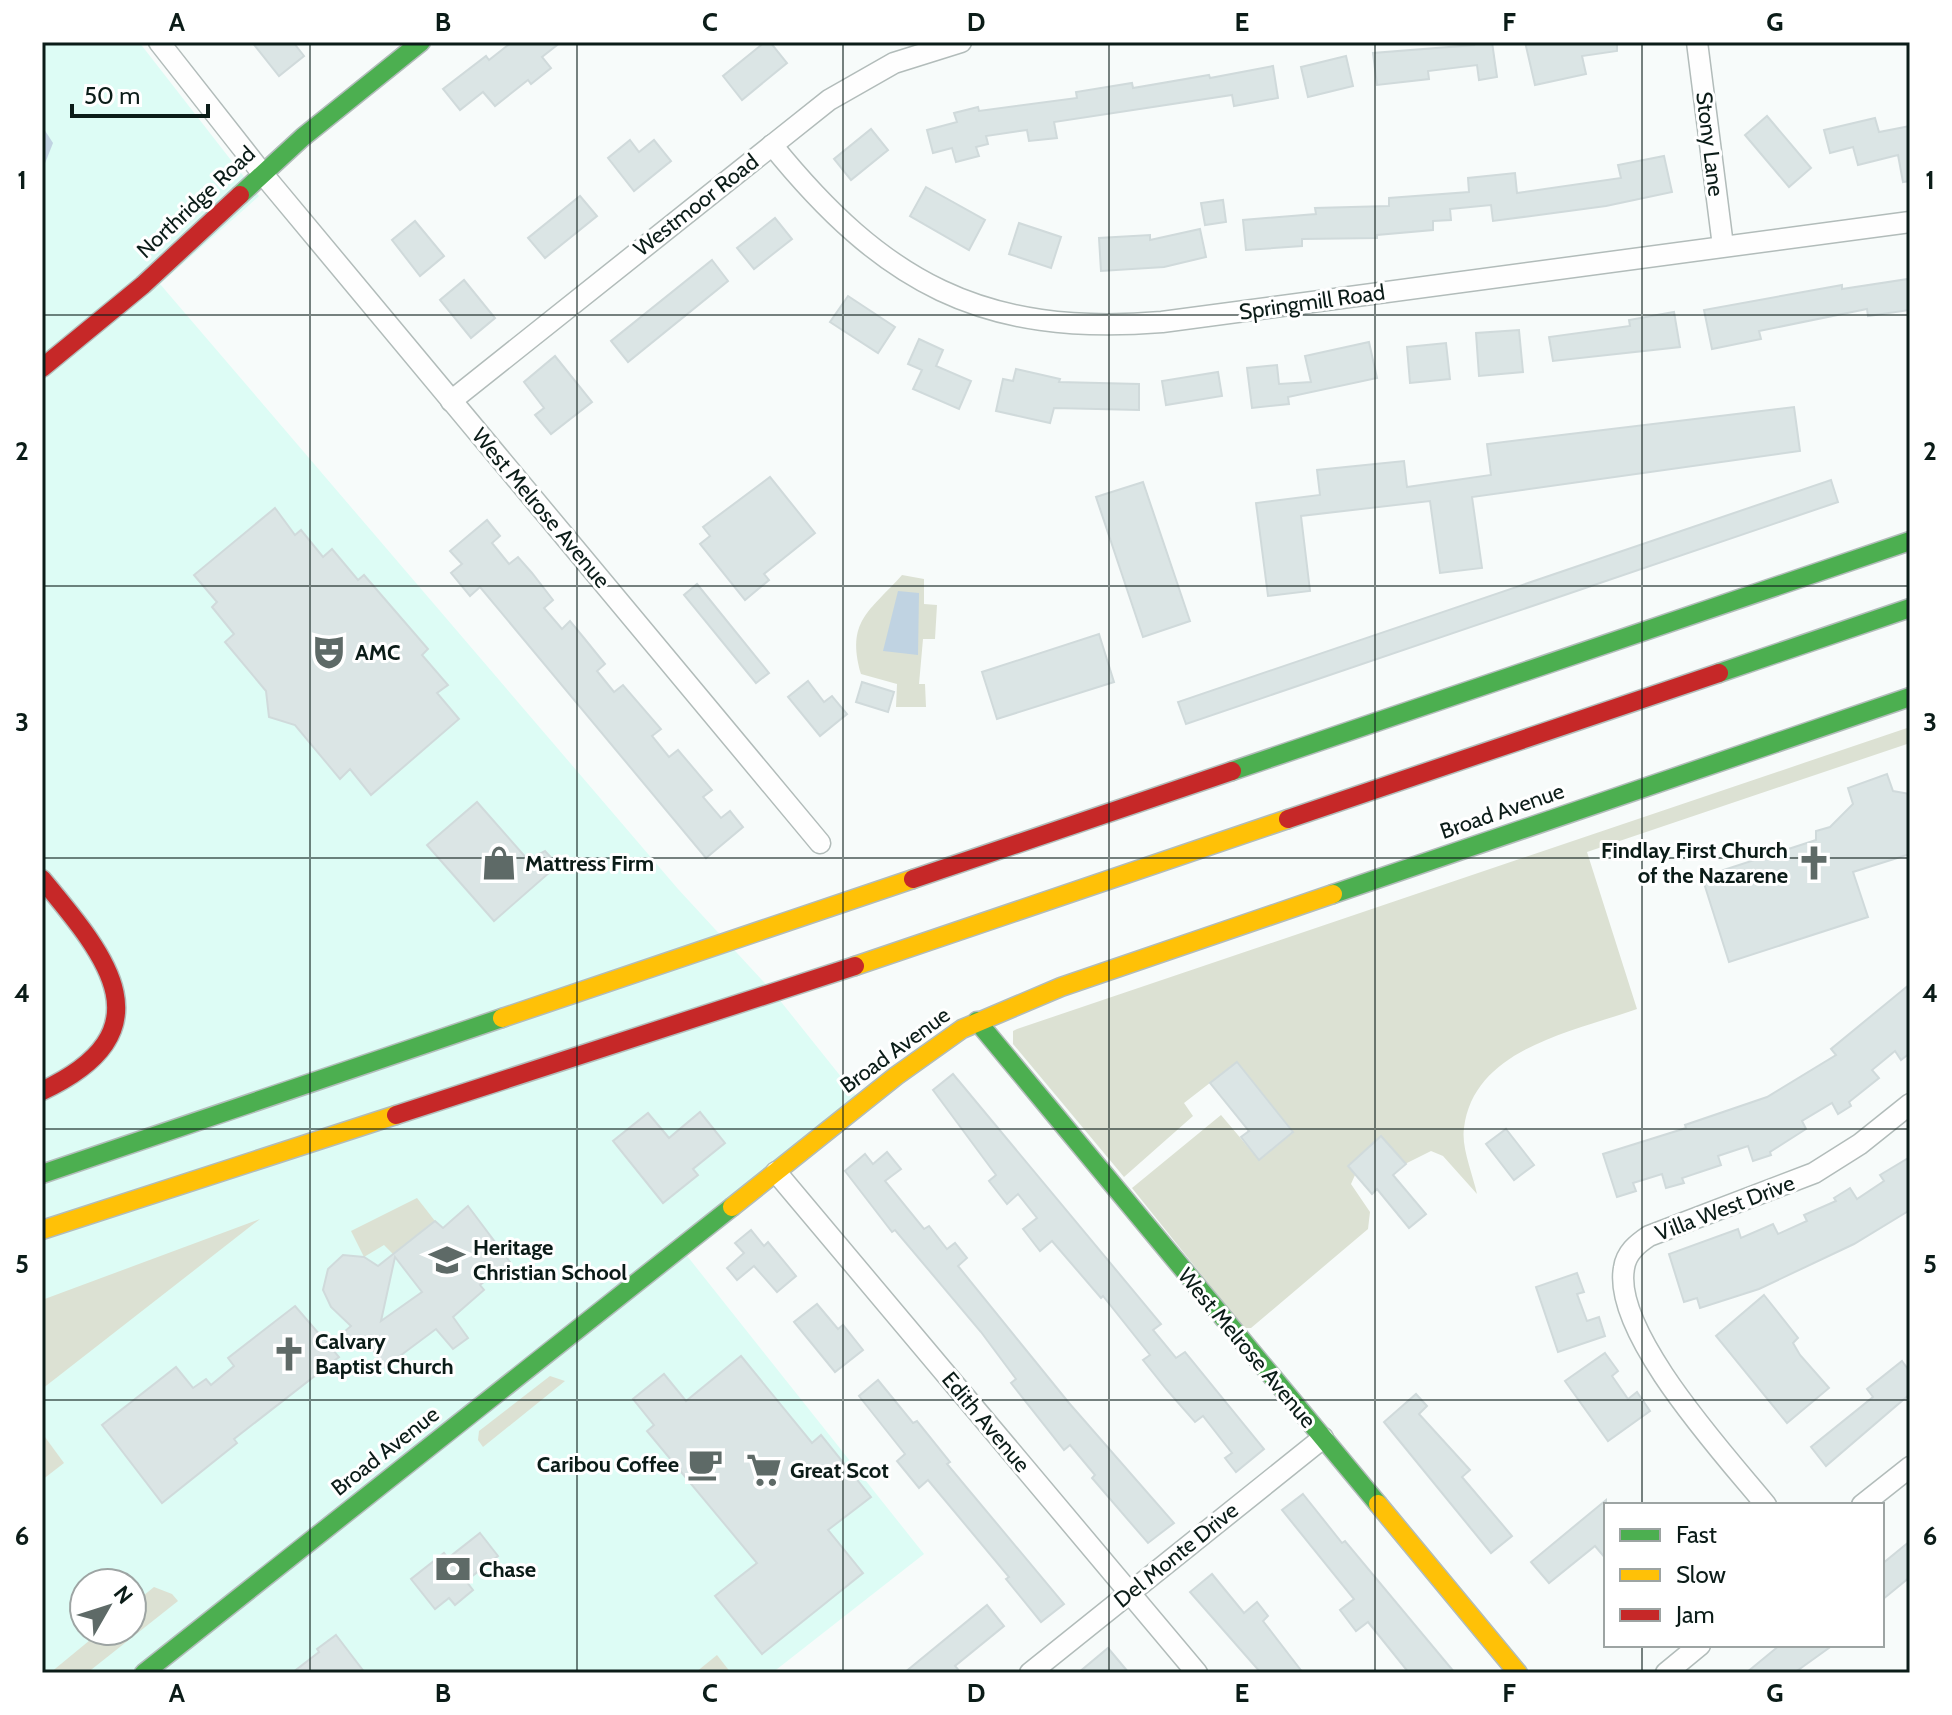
<svg xmlns="http://www.w3.org/2000/svg" width="1952" height="1715" font-family="Cabin,sans-serif">
<style>
.built{fill:#ddfcf5;fill-rule:evenodd}
.green{fill:#dce1d3}
.water{fill:#c0d3e2}
.building{fill:#dbe5e5;stroke:#d0dadb;stroke-width:2;fill-rule:evenodd}
.lines{fill:none;stroke-linecap:round;stroke-linejoin:round}
.street-casing{stroke:#b2bcba;stroke-width:23}
.fast-casing{stroke:#b2bcba;stroke-width:21}
.slow-casing{stroke:#b2bcba;stroke-width:21}
.jam-casing{stroke:#b2bcba;stroke-width:21}
.street{stroke:#fefefe;stroke-width:20}
.fast{stroke:#4caf50;stroke-width:18}
.slow{stroke:#ffc107;stroke-width:18}
.jam{stroke:#c62828;stroke-width:18}
.grid{fill:none;stroke:#0b1c18;stroke-width:2;stroke-opacity:0.55}
.labels{text-anchor:middle;dominant-baseline:central;stroke-width:6;stroke-linejoin:round;paint-order:stroke}
.street-label{font-size:22px;fill:#0b1c18;stroke:#fff}
.poi-label{font-size:22px;font-weight:bold;fill:#0b1c18;stroke:#fff;text-anchor:start}
.neatline{fill:none;stroke:#0b1c18;stroke-width:3}
.grid-label{font-size:26px;text-anchor:middle;font-weight:bold;fill:#0b1c18}
</style>
<rect width="100%" height="100%" fill="#f7fbfa"/>
<!-- built -->
<path class="built" d="M42 42H139L259 196 160 284 678 889 774 993 862 1103 680 1247 924 1554 772 1673H42ZM84 1583H132V1631H84Z"/>
<!-- green -->
<g class="green">
<path d="M902 575 924 579V604L937 605 935 639H923L919 684H925L926 707H896L897 684 861 674C846 621 869 612 902 575Z"/>
<path d="M1910 727V743L1587 852 1637 1009C1573 1032 1474 1048 1464 1128 1461 1147 1473 1175 1477 1194L1443 1156 1431 1151 1405 1164 1381 1137 1348 1166 1355 1175 1351 1184 1370 1212 1368 1229 1251 1328H1244L1132 1188 1221 1115 1259 1160 1293 1133 1237 1062 1184 1103 1193 1116 1124 1177 1013 1044V1031L1017 1029Z"/>
<path d="M417 1198 435 1221 393 1254 384 1245 364 1257 351 1231Z"/>
<path d="M260 1219 42 1389V1300Z"/>
<path d="M550 1376 565 1381 483 1447 478 1440 479 1431Z"/>
<path d="M42 1433 64 1463 42 1480Z"/>
<path d="M154 1587 172 1594 178 1601 87 1673H50L101 1631H132V1605Z"/>
<path d="M717 1655 731 1673H695Z"/>
</g>
<!-- water -->
<g class="water">
<path d="M42 126 53 143 42 171Z"/>
<path d="M898 591 919 593 918 655 883 651Z"/>
</g>
<!-- building -->
<g class="building">
<path d="M252 42H293L304 56 279 76Z"/>
<path d="M512 42H561L542 57 551 68 531 84 528 80 495 106 483 92 460 110 443 89 486 56 489 60Z"/>
<path d="M765 42H770L787 63 742 100 723 76Z"/>
<path d="M1473 42H1492L1497 77 1479 80 1477 65 1428 71 1429 79 1377 85 1373 53 1474 45Z"/>
<path d="M1525 42H1617V51L1582 56 1586 74 1535 85Z"/>
<path d="M1346 56 1353 86 1308 97 1301 67Z"/>
<path d="M1273 66 1278 98 1234 106 1232 95 1054 122 1057 138 1029 141 1027 130 986 136 988 144 976 147 979 156 956 162 952 148 933 153 927 130 957 122 954 113 978 107 979 111 1077 98 1076 92 1132 83 1133 88 1209 75 1210 78Z"/>
<path d="M1767 116 1811 168 1789 187 1745 135Z"/>
<path d="M1875 118 1879 132 1910 126V181L1903 182 1898 155 1858 165 1853 147 1830 153 1824 130Z"/>
<path d="M871 129 888 150 851 180 834 159Z"/>
<path d="M630 140 639 152 654 140 671 161 634 191 608 158Z"/>
<path d="M1664 156 1672 192 1606 206 1493 221 1491 205 1450 209 1451 220 1433 221V230L1377 235V238L1302 239V246L1246 250 1243 220 1316 214 1315 208 1389 206V198L1469 192 1468 178 1515 173 1517 193 1621 178 1618 165Z"/>
<path d="M926 187 985 220 969 250 910 216Z"/>
<path d="M580 196 597 216 545 258 528 238Z"/>
<path d="M1223 200 1226 222 1205 225 1201 203Z"/>
<path d="M775 218 792 239 754 269 737 248Z"/>
<path d="M415 221 444 256 420 276 392 240Z"/>
<path d="M1019 223 1061 237 1051 268 1009 254Z"/>
<path d="M1200 229 1206 257 1164 267 1101 271 1099 238 1150 235V240Z"/>
<path d="M712 260 728 281 628 362 611 341Z"/>
<path d="M1908 279 1910 310 1868 316 1867 309 1759 331 1761 339 1712 349 1704 310 1842 285V289Z"/>
<path d="M464 280 495 318 471 338 440 300Z"/>
<path d="M848 296 895 327 878 353 830 322Z"/>
<path d="M1674 312 1680 347 1553 361 1549 337 1630 326 1629 320Z"/>
<path d="M1519 330 1523 372 1479 376 1476 333Z"/>
<path d="M919 339 943 350 936 366 971 381 959 409 913 389 922 370 908 364Z"/>
<path d="M1369 342 1377 378 1288 397 1289 404 1252 408 1247 368 1277 365 1279 384 1311 382 1305 356Z"/>
<path d="M1446 343 1450 379 1410 383 1407 347Z"/>
<path d="M555 356 592 402 551 434 535 415 544 408 524 382Z"/>
<path d="M1016 369 1060 379 1059 382 1139 384V410L1054 408 1050 423 996 411 1003 379 1013 381Z"/>
<path d="M1218 372 1222 396 1166 405 1162 381Z"/>
<path d="M1794 407 1800 451 1472 497 1482 568 1440 573 1430 501 1301 516 1310 591 1268 596 1256 503 1320 495 1317 470 1404 461 1407 487 1491 475 1487 444Z"/>
<path d="M770 477 815 533 764 574 769 580 745 600 700 544 710 536 703 527Z"/>
<path d="M1831 480 1838 502 1186 724 1178 702Z"/>
<path d="M1143 482 1190 621 1143 637 1096 497Z"/>
<path d="M275 508 295 535 301 530 323 557 332 549 358 580 364 575 428 649 422 655 448 685 437 693 459 719 371 795 350 769 340 779 295 725 269 717 266 691 225 642 234 634 212 607 217 602 194 575Z"/>
<path d="M487 520 500 536 492 543 509 564 518 557 532 573 553 600 544 608 562 629 570 621 584 638 605 664 597 671 614 692 623 685 661 729 652 736 669 757 678 750 712 790 703 797 721 818 730 811 743 827 706 858 480 587 470 596 451 573 462 564 450 551Z"/>
<path d="M697 584 769 673 756 683 684 595Z"/>
<path d="M1099 634 1114 682 997 719 982 672Z"/>
<path d="M808 681 824 702 832 696 847 714 820 736 788 697Z"/>
<path d="M862 682 894 692 888 712 856 702Z"/>
<path d="M1887 774 1893 791 1910 794V854L1853 872 1868 917 1729 962 1702 877 1816 840V831L1830 827 1853 804 1848 788Z"/>
<path d="M477 802 528 860 545 851 558 865 494 921 427 845Z"/>
<path d="M1910 984V1053L1901 1060 1895 1051 1872 1070 1879 1078 1849 1102 1851 1106 1838 1114 1832 1103 1802 1121 1806 1129 1770 1152 1771 1155 1753 1161 1748 1146 1718 1156 1721 1165 1682 1178 1684 1183 1666 1188 1662 1174 1633 1183 1636 1191 1617 1197 1603 1154 1686 1128 1685 1125 1767 1097 1836 1055 1831 1049Z"/>
<path d="M1237 1062 1293 1132 1259 1160 1241 1137 1249 1131 1210 1083Z"/>
<path d="M953 1074 1161 1324 1153 1330 1176 1358 1185 1352 1264 1449 1236 1472 1225 1458 1232 1453 1203 1416 1195 1422 1167 1390 1143 1360 1150 1355 1103 1296 1101 1298 1052 1241 1040 1251 1023 1229 1037 1218 1018 1194 1007 1204 989 1181 996 1175 933 1090Z"/>
<path d="M700 1112 725 1143 693 1169 698 1175 663 1203 613 1141 648 1113 669 1138Z"/>
<path d="M1506 1129 1534 1165 1514 1180 1486 1144Z"/>
<path d="M1381 1136 1406 1164 1393 1175 1426 1214 1409 1228 1377 1189 1372 1194 1348 1166Z"/>
<path d="M887 1152 901 1169 885 1181 924 1229 929 1226 947 1249 955 1243 967 1258 958 1266 1069 1403 1174 1523 1148 1543 1092 1478 1095 1475 1070 1445 1064 1450 1011 1383 1016 1379 981 1332 895 1230 892 1232 845 1171 865 1154 873 1164Z"/>
<path d="M1910 1157V1210L1854 1244 1759 1289 1700 1308 1697 1298 1684 1302 1669 1254 1738 1229 1741 1238 1773 1224 1778 1234 1807 1221 1804 1215 1836 1201 1834 1198 1850 1188 1857 1199 1884 1181 1880 1175Z"/>
<path d="M468 1206 510 1262 480 1285 484 1290 453 1317 468 1338 453 1349 436 1329 385 1367 364 1338 350 1349 343 1333 351 1326 331 1307 323 1290 328 1269 343 1255 364 1257 378 1266 435 1221 443 1228ZM395 1257 422 1292 381 1321Z"/>
<path d="M751 1230 764 1246 768 1242 796 1276 777 1292 754 1266 737 1280 727 1268 744 1253 735 1243Z"/>
<path d="M1577 1273 1584 1292 1577 1294 1587 1321 1599 1317 1605 1336 1558 1352 1536 1287Z"/>
<path d="M1764 1295 1798 1338 1793 1343 1800 1355 1829 1388 1787 1423 1716 1336Z"/>
<path d="M817 1304 838 1329 843 1325 863 1350 835 1372 794 1322Z"/>
<path d="M295 1306 339 1357 234 1439 237 1443 162 1503 102 1425 176 1367 193 1388 206 1379 211 1385 234 1366 228 1358Z"/>
<path d="M1605 1353 1618 1371 1612 1376 1628 1399 1637 1392 1650 1411 1608 1441 1565 1381Z"/>
<path d="M741 1356 812 1443 821 1435 871 1497 828 1530 863 1573 762 1654 715 1596 757 1563 647 1431 654 1425 633 1399 664 1374 686 1401Z"/>
<path d="M1902 1361 1910 1372V1394L1826 1466 1811 1447 1873 1397 1867 1389Z"/>
<path d="M878 1380 913 1423 917 1421 950 1462 947 1464 1064 1604 1041 1622 1006 1579 1009 1577 928 1480 919 1488 897 1461 905 1454 859 1396Z"/>
<path d="M1416 1394 1427 1406 1419 1414 1470 1470 1462 1477 1512 1536 1491 1553 1384 1422Z"/>
<path d="M1303 1494 1342 1543 1345 1541 1455 1673H1409L1368 1622 1356 1631 1340 1610 1354 1599 1282 1510Z"/>
<path d="M1606 1500V1559L1595 1546 1549 1583 1531 1562Z"/>
<path d="M480 1533 498 1556 466 1581 473 1590 455 1605 449 1598 435 1609 411 1579 444 1553 448 1558Z"/>
<path d="M1910 1541V1577L1882 1600V1564Z"/>
<path d="M1212 1574 1244 1613 1257 1602 1268 1616 1263 1621 1303 1673H1261L1190 1592Z"/>
<path d="M987 1605 1004 1626 955 1666 961 1673H904Z"/>
<path d="M336 1635 365 1673H292L319 1652 317 1649Z"/>
<path d="M1780 1645H1833L1794 1673H1746Z"/>
<path d="M1108 1648 1129 1673H1078Z"/>
</g>
<g class="lines">
<!-- street casing -->
<g class="street-casing">
<g id="street">
<path d="M159 42 262 173 820 843"/>
<path d="M1697 42 1723 246"/>
<path d="M772 145C883 282 982 337 1162 322L1910 222"/>
<path d="M451 401 829 100 894 63 961 42"/>
<path d="M776 1172 1197 1673"/>
<path d="M1766 1505C1726 1456 1612 1333 1624 1268 1626 1253 1637 1244 1649 1236L1814 1173 1860 1144 1910 1104"/>
<path d="M1862 1505 1910 1467"/>
<path d="M1030 1673 1323 1438"/>
<path d="M1666 1673 1700 1645"/>
</g>
</g>
<!-- fast casing -->
<g class="fast-casing">
<g id="fast">
<path d="M240 195 303 137 421 42"/>
<path d="M1719 673 1910 608"/>
<path d="M1232 771 1910 541"/>
<path d="M1333 894 1910 697"/>
<path d="M977 1021 1378 1504"/>
<path d="M42 1174 502 1018"/>
<path d="M144 1673 732 1207"/>
</g>
</g>
<!-- slow casing -->
<g class="slow-casing">
<g id="slow">
<path d="M855 966 1288 819"/>
<path d="M502 1018 913 879"/>
<path d="M732 1207 896 1076 962 1029 1061 987 1333 894"/>
<path d="M42 1230 396 1115"/>
<path d="M1378 1504 1518 1673"/>
</g>
</g>
<!-- jam casing -->
<g class="jam-casing">
<g id="jam">
<path d="M42 368 143 285 240 195"/>
<path d="M1288 819 1719 673"/>
<path d="M42 879C107 957 170 1031 42 1091"/>
<path d="M913 879 1232 771"/>
<path d="M396 1115 855 966"/>
</g>
</g>
<!-- street -->
<use href="#street" class="street"/>
<!-- fast -->
<use href="#fast" class="fast"/>
<!-- slow -->
<use href="#slow" class="slow"/>
<!-- jam -->
<use href="#jam" class="jam"/>
</g>
<!-- grid -->
<path class="grid" d="M310 42V1673M577 42V1673M843 42V1673M1109 42V1673M1375 42V1673M1642 42V1505M42 315H1910M42 586H1910M42 858H1910M42 1129H1910M42 1400H1910M1642 1645V1673"/>
<!-- icons -->
<defs>
<g id="theatre-bare" transform="scale(2.76)"><path d="M-5-5.5Q0-4 5-5.5V0Q5 5 0 6Q-5 5-5 0ZM-3.3-2.5H-1v1.5H-3.3ZM1-2.5H3.3v1.5H1ZM-2.8 1Q0 5.5 2.8 1Z" fill="#5e6a67" stroke="#fff" stroke-width="2.5" paint-order="stroke"/></g>
<g id="shop-bare" transform="scale(2.76)"><path d="M-5-2.5h2.3a2.7 3.5 0 0 1 5.4 0H5L5.5 6h-11ZM-1.5-2.5h3a1.5 2.3 0 0 0-3 0Z" fill="#5e6a67" stroke="#fff" stroke-width="2.5" paint-order="stroke"/></g>
<g id="church-bare" transform="scale(2.76)"><path d="M-1.2-6h2.4v3.5h3.3v2.4h-3.3V6h-2.4V-.1h-3.3v-2.4h3.3Z" fill="#5e6a67" stroke="#fff" stroke-width="2.5" paint-order="stroke"/></g>
<g id="school-bare" transform="scale(2.76)"><path d="M0-5L7-2L0 1L-7-2ZM-4 1L0 2.5L4 1V4Q0 6-4 4Z" fill="#5e6a67" stroke="#fff" stroke-width="2.5" paint-order="stroke"/></g>
<g id="cafe-bare" transform="scale(2.76)"><path d="M-5.5-4.5H6V0H3Q3 3.5 0 3.5H-2.5Q-5.5 3.5-5.5 0ZM3-3.2v2h1.7v-2ZM-6 4.5H4V6H-6Z" fill="#5e6a67" stroke="#fff" stroke-width="2.5" paint-order="stroke"/></g>
<g id="supermarket-bare" transform="scale(2.76)"><path d="M-6-5.5h2.5l.6 2H6L4.5 2H-2.5L-4.4-4H-6ZM-1.5 3.2a1.3 1.3 0 1 0 .1 0ZM3 3.2a1.3 1.3 0 1 0 .1 0Z" fill="#5e6a67" stroke="#fff" stroke-width="2.5" paint-order="stroke"/></g>
<g id="bank-bare" transform="scale(2.76)"><path d="M-6-4H6V4H-6ZM0-2.3a2.3 2.3 0 1 0 0 4.6a2.3 2.3 0 1 0 0-4.6Z" fill="#5e6a67" stroke="#fff" stroke-width="2.5" paint-order="stroke"/></g>
</defs>
<g fill-rule="evenodd">
<use href="#theatre-bare" x="329" y="652"/>
<use href="#shop-bare" x="499" y="863"/>
<use href="#church-bare" x="1814" y="863"/>
<use href="#school-bare" x="447" y="1260"/>
<use href="#church-bare" x="289" y="1354"/>
<use href="#cafe-bare" x="705" y="1464"/>
<use href="#supermarket-bare" x="764" y="1470"/>
<use href="#bank-bare" x="453" y="1569"/>
</g>
<g class="labels">
<!-- street labels -->
<g class="street-label">
<text transform="translate(1710 144) rotate(83)">Stony Lane</text>
<text transform="translate(196 202) rotate(-43)">Northridge Road</text>
<text transform="translate(696 205) rotate(-38)">Westmoor Road</text>
<text transform="translate(1312 302) rotate(-8)">Springmill Road</text>
<text transform="translate(541 508) rotate(50)">West Melrose Avenue</text>
<text transform="translate(1502 811) rotate(-19)">Broad Avenue</text>
<text transform="translate(895 1050) rotate(-36)">Broad Avenue</text>
<text transform="translate(1725 1208) rotate(-21)">Villa West Drive</text>
<text transform="translate(1247 1348) rotate(50)">West Melrose Avenue</text>
<text transform="translate(986 1422) rotate(50)">Edith Avenue</text>
<text transform="translate(385 1451) rotate(-38)">Broad Avenue</text>
<text transform="translate(1176 1555) rotate(-39)">Del Monte Drive</text>
</g>
<!-- poi labels -->
<g class="poi-label">
<text x="355" y="652">AMC</text>
<text x="1788" y="850" text-anchor="end">Findlay First Church<tspan x="1788" dy="25">of the Nazarene</tspan></text>
<text x="525" y="863">Mattress Firm</text>
<text x="473" y="1247">Heritage<tspan x="473" dy="25">Christian School</tspan></text>
<text x="315" y="1341">Calvary<tspan x="315" dy="25">Baptist Church</tspan></text>
<text x="679" y="1464" text-anchor="end">Caribou Coffee</text>
<text x="790" y="1470">Great Scot</text>
<text x="479" y="1569">Chase</text>
</g>
</g>
<!-- border -->
<rect width="1952" height="1715" fill="none" stroke="#ffffff" stroke-width="88"/>
<!-- legend -->
<rect x="1604" y="1503" width="280" height="144" fill="#ffffff" stroke="#9da4a3" stroke-width="2"/>
<rect x="1620" y="1529" width="40" height="12" fill="#4caf50" stroke="#9da4a3" stroke-width="2"/>
<text x="1676" y="1543" font-size="24" fill="#0b1c18">Fast</text>
<rect x="1620" y="1569" width="40" height="12" fill="#ffc107" stroke="#9da4a3" stroke-width="2"/>
<text x="1676" y="1583" font-size="24" fill="#0b1c18">Slow</text>
<rect x="1620" y="1609" width="40" height="12" fill="#c62828" stroke="#9da4a3" stroke-width="2"/>
<text x="1676" y="1623" font-size="24" fill="#0b1c18">Jam</text>
<!-- north arrow -->
<g transform="translate(108 1607) rotate(51)"><circle r="38" fill="#ffffff" stroke="#9da4a3" stroke-width="2"/>
<path d="M0-6L14 30L0 20L-14 30Z" fill="#5e6a67"/>
<text y="-12" font-size="22" font-weight="bold" text-anchor="middle" fill="#0b1c18">N</text>
</g>
<!-- scale -->
<path d="M72 104v12h136v-12" fill="none" stroke="#0b1c18" stroke-width="4"/>
<text x="84" y="104" font-size="24" fill="#0b1c18" stroke="#ffffff" stroke-width="6" paint-order="stroke">50 m</text>
<rect x="44" y="44" width="1864" height="1627" class="neatline"/>
<g class="grid-label">
<text x="177" y="31">A</text>
<text x="443" y="31">B</text>
<text x="710" y="31">C</text>
<text x="976" y="31">D</text>
<text x="1242" y="31">E</text>
<text x="1509" y="31">F</text>
<text x="1775" y="31">G</text>
<text x="22" y="189">1</text>
<text x="1930" y="189">1</text>
<text x="22" y="460">2</text>
<text x="1930" y="460">2</text>
<text x="22" y="731">3</text>
<text x="1930" y="731">3</text>
<text x="22" y="1002">4</text>
<text x="1930" y="1002">4</text>
<text x="22" y="1273">5</text>
<text x="1930" y="1273">5</text>
<text x="22" y="1545">6</text>
<text x="1930" y="1545">6</text>
<text x="177" y="1702">A</text>
<text x="443" y="1702">B</text>
<text x="710" y="1702">C</text>
<text x="976" y="1702">D</text>
<text x="1242" y="1702">E</text>
<text x="1509" y="1702">F</text>
<text x="1775" y="1702">G</text>
</g>
</svg>
